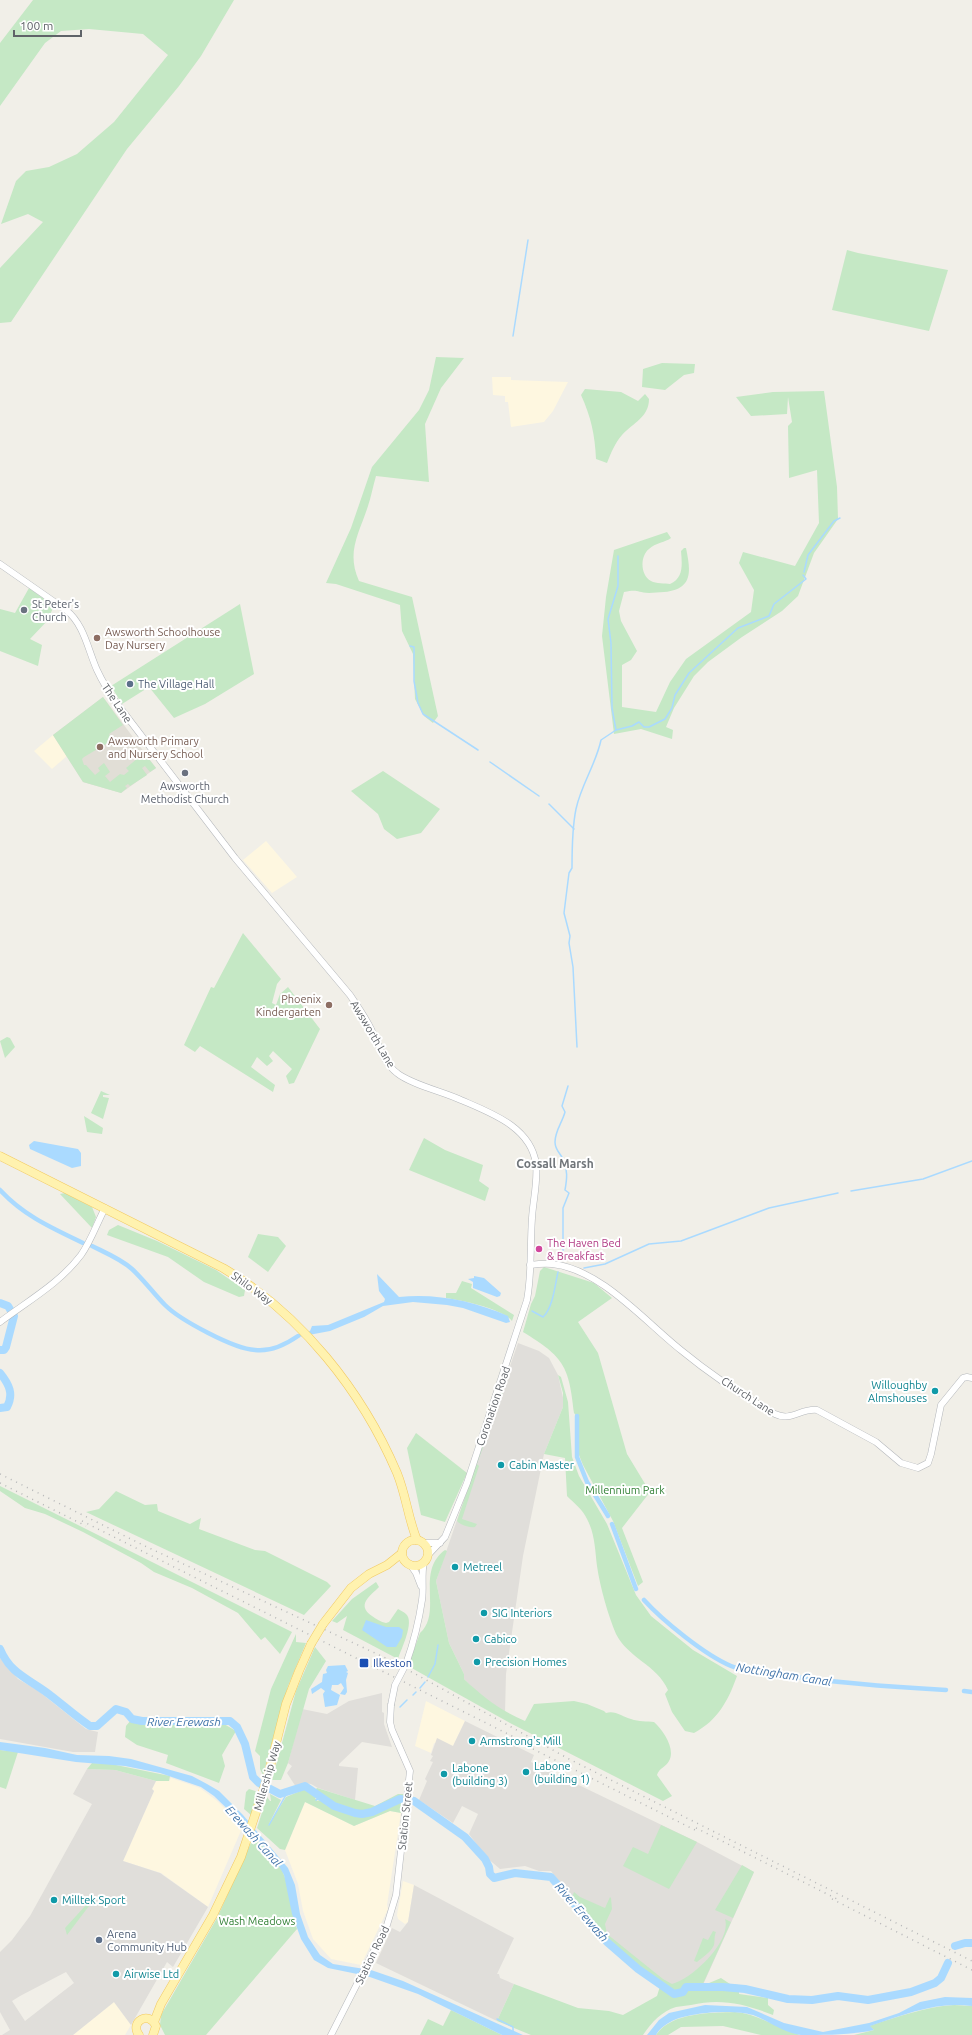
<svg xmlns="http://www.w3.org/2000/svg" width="972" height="2035" font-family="Ubuntu,sans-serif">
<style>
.commercial{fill:#fef7e0}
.industrial{fill:#e0deda;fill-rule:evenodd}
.education{fill:#e1ded6}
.green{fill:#c5e8c5}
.water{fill:#aadaff}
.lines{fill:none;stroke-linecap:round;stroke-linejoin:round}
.stream{stroke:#aadaff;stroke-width:1.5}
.canal{stroke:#aadaff;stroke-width:4.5}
.river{stroke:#aadaff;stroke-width:8}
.minor-casing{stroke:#b5b8bc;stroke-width:7}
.major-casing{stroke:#f2c960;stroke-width:9}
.minor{stroke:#fff;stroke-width:6}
.major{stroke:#fff2af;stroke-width:8}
.rail{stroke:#b6b7b8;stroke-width:1.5;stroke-dasharray:1 5;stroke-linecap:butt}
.minor-bridge-casing{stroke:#b5b8bc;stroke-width:7;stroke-linecap:butt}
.major-bridge-casing{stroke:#f2c960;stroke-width:9;stroke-linecap:butt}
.minor-bridge{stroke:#fff;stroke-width:6}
.major-bridge{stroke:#fff2af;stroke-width:8}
.worship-dot{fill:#6b7280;stroke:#fff;stroke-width:1.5}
.education-dot{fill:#8d6e63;stroke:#fff;stroke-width:1.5}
.service-dot{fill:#5c6f8a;stroke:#fff;stroke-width:1.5}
.hotel-dot{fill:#d1479c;stroke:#fff;stroke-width:1.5}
.culture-dot{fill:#0f9aa8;stroke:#fff;stroke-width:1.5}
.transit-dot{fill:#1a4fb4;stroke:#fff;stroke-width:1.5}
.labels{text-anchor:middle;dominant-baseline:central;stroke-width:4;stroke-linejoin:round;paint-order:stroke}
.worship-label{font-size:11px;fill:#5b616d;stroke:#fff;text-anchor:start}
.education-label{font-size:11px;fill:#785e54;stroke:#fff;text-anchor:start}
.service-label{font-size:11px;fill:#4e5e75;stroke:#fff;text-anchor:start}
.street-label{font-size:11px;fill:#5f6368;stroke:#fff}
.hotel-label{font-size:11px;fill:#b23c85;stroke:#fff;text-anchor:start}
.culture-label{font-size:11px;fill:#0d838f;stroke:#fff;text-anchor:start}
.park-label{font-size:11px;fill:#348238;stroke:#fff}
.transit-label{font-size:11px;fill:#164399;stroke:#fff;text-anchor:start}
.neighbourhood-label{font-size:12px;font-weight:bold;fill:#70757a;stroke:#fff}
.water-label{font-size:12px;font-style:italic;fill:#4174aa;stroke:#fff}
</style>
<rect width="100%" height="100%" fill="#f1efe8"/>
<!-- commercial -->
<g class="commercial">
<path d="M492 377H511V380L568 382 553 411 544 422 511 427 508 402H505V396L493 395Z"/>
<path d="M53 735 67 756 52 769 34 751Z"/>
<path d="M266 841 297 877 272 893 243 860Z"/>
<path d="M426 1701 465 1721 453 1746 434 1743 431 1753 415 1746Z"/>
<path d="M171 1778 200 1788 216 1800 243 1826 208 1907 161 1873 123 1861 154 1791 152 1789 156 1781H169Z"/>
<path d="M305 1802 354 1826 390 1811 401 1813 387 1905 388 1909 361 1965 331 1959 313 1939 303 1911 298 1884 285 1850Z"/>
<path d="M403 1881 414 1885 408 1922 405 1924 398 1919 397 1915Z"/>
<path d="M114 2002 131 2025 125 2035H73Z"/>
</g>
<!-- industrial -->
<g class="industrial">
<path d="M518 1343 539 1351 549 1358 558 1375 564 1402 563 1407 544 1454 523 1556 506 1674 505 1713 478 1693 464 1679V1674L449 1643 436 1581Z"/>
<path d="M0 1658 18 1679 37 1690 86 1729 98 1732 95 1752H73L0 1739Z"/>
<path d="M382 1693V1712L384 1713V1724L392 1747 362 1742 339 1764V1766L358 1768 355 1800 318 1788 311 1784 305 1783 296 1787 287 1773 292 1766 288 1763 302 1709 327 1714 349 1701Z"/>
<path d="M465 1721 534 1755 531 1762 697 1842 754 1872 702 1987 685 1986 675 1991 630 1960 602 1934 551 1871H539L525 1866 500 1869 486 1857 469 1834 478 1814 462 1806 453 1823 419 1800 427 1781 425 1779 433 1762 430 1761 433 1756 431 1755 437 1738 453 1746Z"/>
<path d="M87 1769 115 1770 156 1781 152 1789 154 1791 123 1861 160 1873 208 1907 173 1967 167 1962 131 2025 114 2002 73 2035H2L10 2030 0 2012V1952L12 1940 30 1916 92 1804 73 1794ZM66 1972 74 1983 25 2021 12 2001 20 1996Z"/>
<path d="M414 1885 514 1938 497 1974H499L500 1978 514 1984 497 2021 376 1963 392 1928 400 1932 408 1922Z"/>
</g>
<!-- education -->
<path class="education" d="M103 697 156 768 121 793 83 782 53 735Z"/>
<!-- green -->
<g class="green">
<path d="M33 0H234L201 56 179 86 127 149 11 322 0 323V268L43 222 28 214 1 224 16 181 26 171 49 167 77 154 114 122 168 55 143 34 89 29 61 31 45 43 0 106V43Z"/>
<path d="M847 250 858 253 948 270 929 331 832 310Z"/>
<path d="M436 357 464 358 441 388 425 424 429 482 376 476C373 486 371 497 368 506 359 534 346 552 359 581L412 597 438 716 433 723 424 716 415 699 413 654 402 631 400 605 336 584 326 583 351 528 372 467 419 410 429 390Z"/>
<path d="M662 363 695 364 694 373 684 375 665 390 642 387 643 369Z"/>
<path d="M585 389 621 392 638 401 645 394 649 399C649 417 633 423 622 435 615 443 611 453 607 463L596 459C595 435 591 417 581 395Z"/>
<path d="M824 391 837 487 838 519 814 553 798 596 782 611 742 637 708 662 694 676 674 708 666 727 673 730 672 739 641 729 614 734 602 636 606 597 614 550 667 532 671 538C666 542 655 543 649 549 640 556 640 575 651 581 656 584 665 583 670 584 684 578 682 564 681 551L684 548H686C691 572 693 589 664 592 659 592 654 593 649 593 636 592 638 589 624 592L619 611 621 621 637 651 631 660 622 665V707L656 712 670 682 686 659 751 612 754 590 739 563 743 552 795 566 819 523 817 470 789 478 788 426 792 422 788 397 787 414 751 416 736 397 773 392Z"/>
<path d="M29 588 54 606 47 621 30 639 42 645 38 666 0 651V609L15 613Z"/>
<path d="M240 604 254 674 205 704 174 718 149 687 122 704 111 686Z"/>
<path d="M103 697 123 725 109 734 112 739 111 741 84 757 82 759 84 765H86L95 775 100 771 98 768 104 763 110 772 105 776 110 782 120 774 124 775 129 771 126 768 144 753 156 768 150 772 145 766 142 768 147 775 130 786 128 784 125 786 127 788 121 793 83 782 53 735Z"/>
<path d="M383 771 440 809 421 833 397 839 384 829 378 814 351 791Z"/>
<path d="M243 933 281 979 277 984 272 1003 276 1005 280 994 288 987 320 1029 294 1083 289 1084 286 1076 292 1069 273 1051 269 1056 273 1061 267 1066 257 1057 251 1067 275 1085 273 1092 200 1046 195 1052 184 1045 211 987 214 988Z"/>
<path d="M7 1037 10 1038 15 1047 5 1058 0 1041Z"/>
<path d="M101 1091 110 1095H103V1097L109 1098 103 1119 91 1113Z"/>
<path d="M84 1116 103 1128 102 1134 87 1132Z"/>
<path d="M424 1138 445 1150 483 1165 479 1181 489 1188 485 1201 409 1170Z"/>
<path d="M65 1193 92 1207 96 1217 92 1228 60 1194Z"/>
<path d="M118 1225 157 1241 216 1270 245 1290 244 1296 239 1297 204 1282 168 1257 107 1235 109 1230Z"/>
<path d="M258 1234 278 1237 286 1246 268 1272 248 1257Z"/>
<path d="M544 1267 594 1283 612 1298 578 1322 598 1353 627 1454 650 1492 622 1528 643 1582 638 1586 613 1521 583 1465 579 1455 578 1418 574 1413C569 1366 564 1357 523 1332L531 1304 535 1296 540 1271Z"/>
<path d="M462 1281 472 1284 471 1288 514 1315 512 1321C501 1308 464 1301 446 1298V1293H456Z"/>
<path d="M558 1375 561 1377 568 1402 572 1457 579 1476 607 1524 636 1595 651 1616 693 1650 737 1676C728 1701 718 1720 694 1733L685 1731 672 1712 665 1694 668 1690C657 1665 628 1658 616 1634 608 1615 600 1587 597 1566 595 1550 595 1534 587 1519 583 1510 574 1503 567 1496L565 1458 544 1454 563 1407V1393Z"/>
<path d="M501 1392H503L477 1464 479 1466 462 1519 477 1524 475 1527C470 1528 460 1525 457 1521Z"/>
<path d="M416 1433 467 1473 445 1522 421 1515 407 1448Z"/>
<path d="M0 1486 292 1632 280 1654 265 1637 261 1640 238 1613 192 1588 154 1572 141 1563 83 1532 45 1514 25 1508 0 1491Z"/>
<path d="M116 1491 145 1505 157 1504 158 1511 190 1524 201 1518 199 1529 255 1550 265 1551 327 1582 331 1586 304 1615 86 1512 99 1509Z"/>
<path d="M445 1550 447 1551 436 1581 449 1643 464 1674V1679C483 1697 501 1711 525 1721L534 1704 574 1701 587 1704 604 1711 606 1713C615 1710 623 1717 631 1719 639 1722 647 1721 654 1722 663 1730 676 1749 669 1761 666 1767 659 1768 657 1775L672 1796 663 1801 510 1723 408 1666 420 1633C443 1612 415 1572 445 1550Z"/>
<path d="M376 1582 379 1587C370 1596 356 1605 372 1616 376 1619 381 1622 386 1623L389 1622 398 1609C400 1610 404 1612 406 1614 415 1622 401 1649 398 1659L343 1630 347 1616 337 1623 332 1621 352 1599Z"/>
<path d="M296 1634V1642L306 1643 288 1686 263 1775 260 1769V1756L255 1751 271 1689Z"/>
<path d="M315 1647 326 1661 309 1689 288 1763 281 1780H272L296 1691Z"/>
<path d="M131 1720 224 1724 236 1731 222 1755 225 1766 219 1783 166 1763 168 1755 137 1745 125 1737 126 1726Z"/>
<path d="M0 1750 18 1752 6 1789 0 1787Z"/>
<path d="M92 1763 111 1764 170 1776 169 1781H156L115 1770 87 1769Z"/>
<path d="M317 1788 375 1806 398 1794H404V1797C394 1797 387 1804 378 1808 355 1819 333 1803 314 1791Z"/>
<path d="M249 1789 258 1792 251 1815 244 1809 246 1792Z"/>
<path d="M305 1789 317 1797 315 1798 317 1801 320 1800C336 1809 355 1820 374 1813 383 1809 391 1804 400 1801H403L401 1813 390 1811 354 1826 305 1802 285 1850 280 1849 257 1828 267 1797 270 1801H271L270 1794 281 1800 268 1826 286 1797Z"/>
<path d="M661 1825 697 1842 669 1889 623 1866 633 1847 648 1854Z"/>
<path d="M254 1836C264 1849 278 1859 284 1875 291 1892 291 1912 297 1929L206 2035H165L160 2025 161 2015 217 1918Z"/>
<path d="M742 1865 754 1872 733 1918 715 1910Z"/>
<path d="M574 1892 580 1897 605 1908 610 1897 611 1898 612 1909 605 1924 607 1934 663 1979 672 1984C692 1979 732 1941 725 1919L731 1922 702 1986 721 1978 730 1984 739 1985V1994L768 1998V2005L774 2010 773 2015C745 2004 721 1998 691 2005 686 2006 681 2006 676 2007 662 2011 651 2023 643 2035H531L497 2021 514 1984 578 2008 609 2011 623 2015 657 1996 661 1983C627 1958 599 1931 572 1897Z"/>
<path d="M87 1904 89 1906 67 1935 65 1928Z"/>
<path d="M713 1931 716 1932C714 1936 715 1941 714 1945 711 1952 703 1957 697 1962L694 1961 703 1938 708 1940Z"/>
<path d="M954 2005 972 2006V2035H854L874 2030 869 2026C897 2017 924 2007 954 2005Z"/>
<path d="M451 2010 502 2035H420L428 2019 443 2026Z"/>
<path d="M735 2012C758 2014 778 2028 800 2035H761L723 2026 681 2027 668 2035H656C671 2012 711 2013 735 2012Z"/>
</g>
<!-- water -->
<g class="water">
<path d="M34 1141 78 1149 81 1153V1166L72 1168 30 1149 29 1145Z"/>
<path d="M377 1274 399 1297C436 1293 474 1301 508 1316L510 1322 506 1323 463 1308 447 1305 413 1302 383 1306 364 1317 330 1331 298 1337 297 1335 310 1331 312 1326 328 1325 384 1302 385 1299 379 1291Z"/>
<path d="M474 1276 484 1278 501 1293 500 1296 497 1297 473 1288V1282L468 1279 474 1278Z"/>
<path d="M366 1620 386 1627H399L403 1630 402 1637 396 1647H387L362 1630Z"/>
<path d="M345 1665 348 1671 346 1672 348 1673 346 1680 347 1692 345 1695 340 1694 344 1688 341 1683 338 1685H332L331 1690 340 1695 337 1705 325 1707 323 1694 325 1691 321 1688 312 1694 311 1689 322 1682 323 1674 327 1673 326 1670 328 1666Z"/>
<path d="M0 1742 45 1748 77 1755 109 1756 131 1759 192 1776 207 1784 219 1791 243 1815 288 1868 295 1885 300 1914 308 1937 320 1955 333 1964 371 1970 403 1981 523 2035H502L418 1994 367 1976 328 1968 314 1960 301 1939 292 1914 284 1875 276 1861 247 1828 214 1796 201 1787 160 1773 125 1766 76 1762 0 1750Z"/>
<path d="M945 1997 972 1998V2006C938 2001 905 2014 873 2025L870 2026 874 2030C851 2035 825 2035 801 2035 784 2033 769 2021 753 2015 735 2009 689 2012 672 2021 666 2024 659 2029 656 2035H647L659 2020 669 2013 705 2005 747 2007 784 2023 823 2032 869 2023 899 2013 920 2002Z"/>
</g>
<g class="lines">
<!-- stream -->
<g class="stream">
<path d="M513 336 528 240"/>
<path d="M804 572 808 555 834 521 840 518"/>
<path d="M410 646 414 647V681L418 703 423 714 478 750"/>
<path d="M616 730 612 708 611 643 608 619 618 586V556"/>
<path d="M490 762 539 796"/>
<path d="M549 804 574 829"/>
<path d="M577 1047 573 967 569 943 570 936 564 913 569 873 572 868C572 849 572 828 576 809 581 785 596 764 601 740L616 730 632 726 639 722 644 727H649L665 719 672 708 675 695 689 673 738 628 769 616 774 604 806 579 803 575"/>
<path d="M851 1191 923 1179 972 1161"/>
<path d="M563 1260V1208L569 1193 565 1190C567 1179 568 1170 563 1159 560 1153 555 1150 555 1142 555 1131 562 1123 565 1112L562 1106 568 1086"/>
<path d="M584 1268 605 1264 649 1244 681 1241 769 1208 838 1193"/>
<path d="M532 1311 543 1317C553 1308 555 1285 558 1272"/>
<path d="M428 1677 435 1664 438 1645"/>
<path d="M420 1688 425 1682"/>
<path d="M413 1695 416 1692"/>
<path d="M400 1707 407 1700"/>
<path d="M316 1800 321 1797"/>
<path d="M269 1825 287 1793"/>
<path d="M497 2019 513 2027V2033"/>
</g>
<!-- canal -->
<g class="canal">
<path d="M0 1190C24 1216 52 1228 83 1243"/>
<path d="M92 1246C106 1253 121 1259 132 1269 144 1280 154 1294 165 1305 180 1320 234 1349 255 1350 271 1352 285 1345 298 1336"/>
<path d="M577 1416V1457L587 1482 608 1516"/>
<path d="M612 1524 636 1589"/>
<path d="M644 1600C663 1621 705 1655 731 1666 747 1673 765 1672 782 1675 837 1683 891 1687 946 1690"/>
<path d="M964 1691 972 1692"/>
</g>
<!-- river -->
<g class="river">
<path d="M0 1303 8 1306 14 1316 6 1347 4 1350H0"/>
<path d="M0 1373C9 1384 14 1394 7 1407L0 1408"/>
<path d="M0 1649C10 1673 27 1678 46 1692 61 1703 75 1716 90 1726H97L116 1709 126 1712 132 1719 142 1721H230L237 1727 245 1744 253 1777 259 1783 280 1794 305 1786 334 1806 355 1813 362 1814 372 1812 400 1799 414 1801 465 1837 485 1859 489 1867 490 1874 494 1878 515 1873 551 1877 607 1942 638 1969 674 1994 683 1992 686 1987H723L745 1989 788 1999 812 2000 838 1996 868 2000 911 1992 935 1983 941 1978 948 1963"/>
<path d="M955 1946 965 1943H972"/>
</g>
<!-- minor casing -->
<g class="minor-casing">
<g id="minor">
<path d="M0 564 66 610C84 624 88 650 97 670 103 683 110 694 118 705L235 858 350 995C358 1007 366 1018 372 1031 379 1045 384 1063 397 1073 410 1084 444 1092 461 1100 491 1113 531 1127 536 1164 538 1181 533 1201 532 1218 530 1246 532 1273 527 1300L467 1483 445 1537 427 1556"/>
<path d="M530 1265C537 1264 545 1263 552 1264 601 1269 645 1322 682 1351 710 1374 743 1396 775 1414 791 1422 801 1408 817 1410L876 1442 901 1463 918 1468 928 1463 931 1454 941 1405 963 1378 967 1377 972 1378"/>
<path d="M0 1322C28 1301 60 1283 81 1255 91 1241 97 1223 105 1208"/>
<path d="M423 1543H440"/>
<path d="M410 1564 416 1573 421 1586"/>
<path d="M406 1664C413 1644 419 1621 422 1600 424 1587 421 1575 424 1562"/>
<path d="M331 2035 387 1925 396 1895 410 1771 392 1730 390 1722 391 1705"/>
</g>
</g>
<!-- major casing -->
<g class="major-casing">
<g id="major">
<path d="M0 1156 223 1268C301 1314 362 1391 397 1473 406 1495 408 1518 417 1540"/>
<circle cx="415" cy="1553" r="13"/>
<path d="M323 1624 351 1588 369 1574 387 1565 402 1553"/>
<path d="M154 2022 161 2004 213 1915 241 1857 267 1779 286 1704 299 1671 311 1644"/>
<path d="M139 2035C129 2022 149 2010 156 2026L153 2035"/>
</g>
</g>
<!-- minor -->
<use href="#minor" class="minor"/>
<!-- major -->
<use href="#major" class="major"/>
<!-- rail -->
<g class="rail">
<path d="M0 1474 147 1547 390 1660 569 1759 972 1961"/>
<path d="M0 1483 86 1526"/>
<path d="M82 1521 538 1749"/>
<path d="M533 1749 699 1832"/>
<path d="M696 1828 837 1899"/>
<path d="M832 1899 972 1970"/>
</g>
<!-- minor-bridge casing -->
<g class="minor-bridge-casing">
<path id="minor-bridge" d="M391 1705 395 1685 406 1664"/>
</g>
<!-- major-bridge casing -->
<g class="major-bridge-casing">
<path id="major-bridge" d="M311 1644 323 1624"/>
</g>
<!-- minor-bridge -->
<use href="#minor-bridge" class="minor-bridge"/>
<!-- major-bridge -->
<use href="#major-bridge" class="major-bridge"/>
</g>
<!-- markers -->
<g class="worship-dot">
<circle cx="24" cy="610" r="4"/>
<circle cx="185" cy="773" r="4"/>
</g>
<g class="education-dot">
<circle cx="97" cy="638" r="4"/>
<circle cx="100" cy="747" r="4"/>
<circle cx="329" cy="1005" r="4"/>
</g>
<g class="service-dot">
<circle cx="130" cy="684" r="4"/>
<circle cx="99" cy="1940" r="4"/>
</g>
<circle class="hotel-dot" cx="539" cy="1249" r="4"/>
<g class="culture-dot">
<circle cx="935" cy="1391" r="4"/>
<circle cx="501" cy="1465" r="4"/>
<circle cx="455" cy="1567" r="4"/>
<circle cx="484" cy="1613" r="4"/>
<circle cx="476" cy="1639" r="4"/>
<circle cx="477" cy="1662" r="4"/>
<circle cx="472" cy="1741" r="4"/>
<circle cx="526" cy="1772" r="4"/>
<circle cx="444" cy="1774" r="4"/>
<circle cx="54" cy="1900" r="4"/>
<circle cx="116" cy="1974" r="4"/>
</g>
<rect class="transit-dot" x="359" y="1658" width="10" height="10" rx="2"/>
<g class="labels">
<!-- worship labels -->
<g class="worship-label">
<text x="32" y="604">St Peter's<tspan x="32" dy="13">Church</tspan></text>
<text x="185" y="786" text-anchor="middle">Awsworth<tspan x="185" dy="13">Methodist Church</tspan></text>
</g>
<!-- education labels -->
<g class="education-label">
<text x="105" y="632">Awsworth Schoolhouse<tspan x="105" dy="13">Day Nursery</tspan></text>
<text x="108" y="741">Awsworth Primary<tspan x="108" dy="13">and Nursery School</tspan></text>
<text x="321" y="999" text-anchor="end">Phoenix<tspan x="321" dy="13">Kindergarten</tspan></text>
</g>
<!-- service labels -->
<g class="service-label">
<text x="138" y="684">The Village Hall</text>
<text x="107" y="1934">Arena<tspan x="107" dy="13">Community Hub</tspan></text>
</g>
<!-- street labels -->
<g class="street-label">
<text transform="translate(117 703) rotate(56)">The Lane</text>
<text transform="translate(373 1034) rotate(59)">Awsworth Lane</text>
<text transform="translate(252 1288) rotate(36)">Shilo Way</text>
<text transform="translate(748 1396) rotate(33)">Church Lane</text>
<text transform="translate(493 1406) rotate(-71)">Coronation Road</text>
<text transform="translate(267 1776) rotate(-74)">Millership Way</text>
<text transform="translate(405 1816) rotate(-84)">Station Street</text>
<text transform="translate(372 1955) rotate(-64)">Station Road</text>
</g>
<!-- hotel labels -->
<g class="hotel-label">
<text x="547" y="1243">The Haven Bed<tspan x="547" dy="13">&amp; Breakfast</tspan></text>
</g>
<!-- culture labels -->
<g class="culture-label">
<text x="927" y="1385" text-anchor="end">Willoughby<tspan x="927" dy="13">Almshouses</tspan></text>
<text x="509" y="1465">Cabin Master</text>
<text x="463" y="1567">Metreel</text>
<text x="492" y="1613">SIG Interiors</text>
<text x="484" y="1639">Cabico</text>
<text x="485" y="1662">Precision Homes</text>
<text x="480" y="1741">Armstrong's Mill</text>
<text x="534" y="1766">Labone<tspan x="534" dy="13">(building 1)</tspan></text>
<text x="452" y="1768">Labone<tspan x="452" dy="13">(building 3)</tspan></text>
<text x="62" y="1900">Milltek Sport</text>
<text x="124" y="1974">Airwise Ltd</text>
</g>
<!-- park labels -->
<g class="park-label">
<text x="625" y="1490">Millennium Park</text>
<text x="257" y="1921">Wash Meadows</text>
</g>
<!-- transit labels -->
<g class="transit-label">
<text x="373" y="1663">Ilkeston</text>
</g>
<!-- neighbourhood labels -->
<g class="neighbourhood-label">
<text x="555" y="1163">Cossall Marsh</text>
</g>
<!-- water labels -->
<g class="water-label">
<text transform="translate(784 1674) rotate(9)">Nottingham Canal</text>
<text x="184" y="1721">River Erewash</text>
<text transform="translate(254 1836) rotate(48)">Erewash Canal</text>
<text transform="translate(582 1912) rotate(49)">River Erewash</text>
</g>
</g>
<!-- scale -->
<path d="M14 30v6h67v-6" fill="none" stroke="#5f6368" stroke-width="2"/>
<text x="20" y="30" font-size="12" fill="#5f6368" stroke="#ffffff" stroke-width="3" paint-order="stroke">100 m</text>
</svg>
